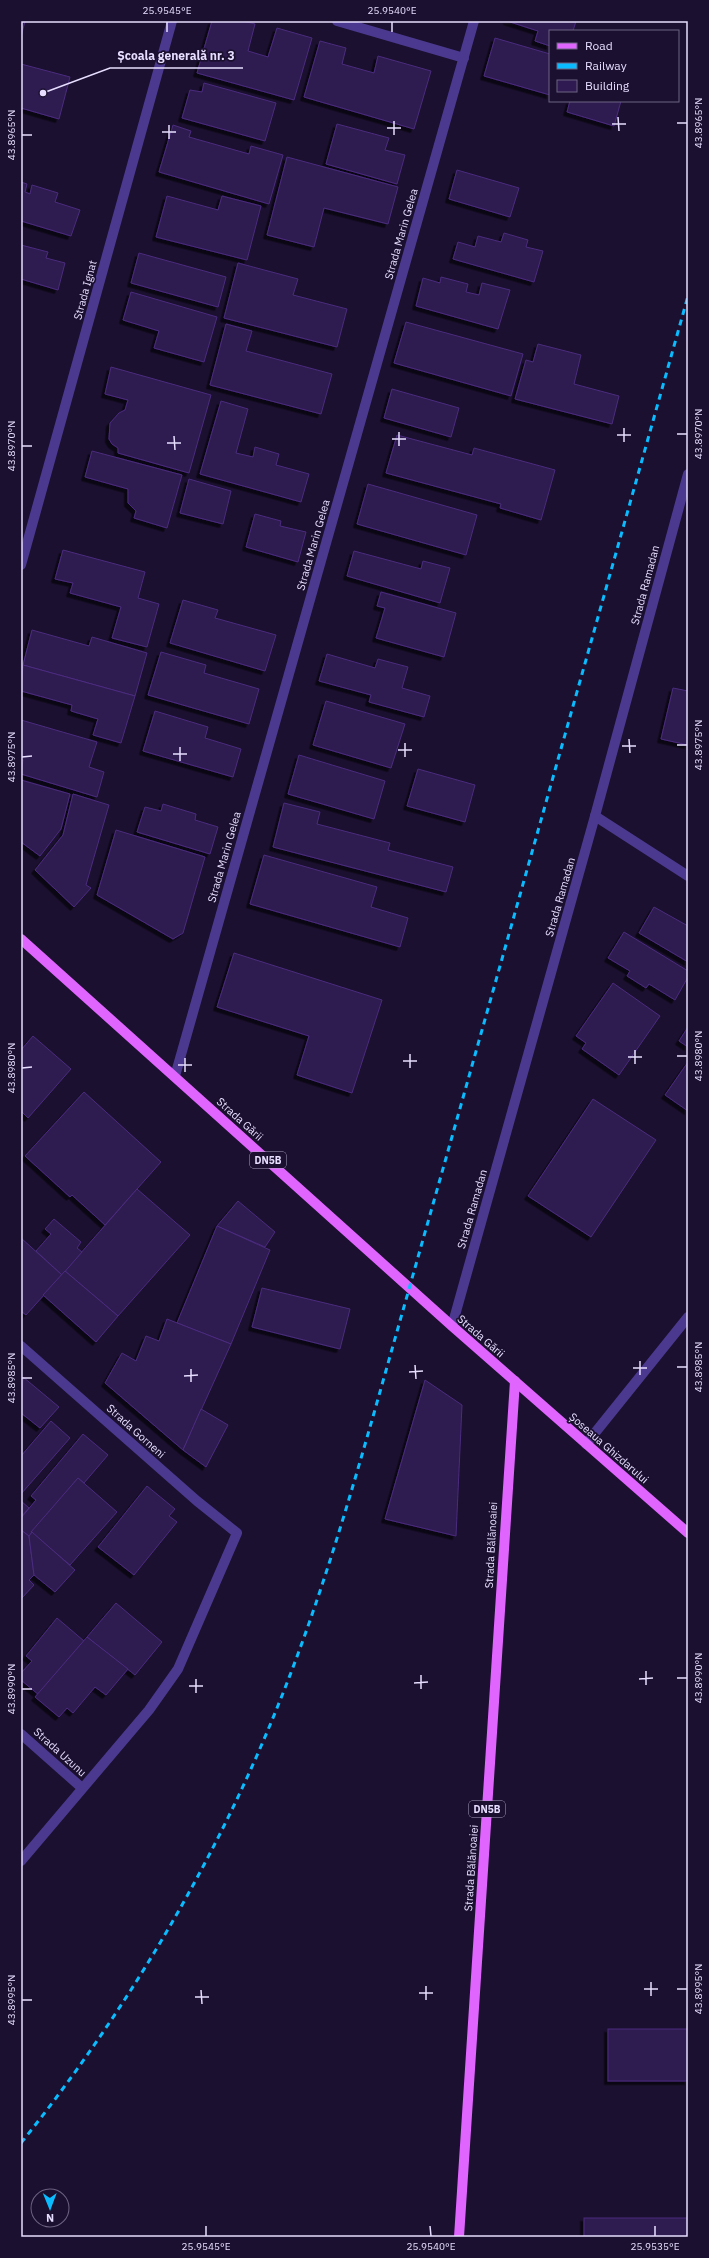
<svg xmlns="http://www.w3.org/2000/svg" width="709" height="2258" font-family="'IBM Plex Sans',sans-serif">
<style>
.building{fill:#2f1b51;stroke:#4a2c7e;filter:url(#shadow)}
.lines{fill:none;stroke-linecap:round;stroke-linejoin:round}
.minor{stroke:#4b3990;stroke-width:10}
.major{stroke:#e065ff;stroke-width:10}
.rail{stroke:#0abcff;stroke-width:3;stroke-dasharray:6 5;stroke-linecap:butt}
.ticks{fill:none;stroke:#e7deff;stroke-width:1.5}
.labels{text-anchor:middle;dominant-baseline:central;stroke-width:3.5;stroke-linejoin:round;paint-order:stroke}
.shield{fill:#1b102f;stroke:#aaa0c1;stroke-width:1}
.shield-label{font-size:10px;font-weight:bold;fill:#e7deff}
.street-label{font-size:11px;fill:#e7deff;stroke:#1b102f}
.leader{fill:none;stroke:#e7deff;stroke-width:1.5}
.callout-dot{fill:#e7deff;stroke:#1b102f;stroke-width:1.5}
.callout-label{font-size:12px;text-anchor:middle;font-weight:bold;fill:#e7deff;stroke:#1b102f;stroke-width:3.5;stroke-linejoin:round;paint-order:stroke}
.neatline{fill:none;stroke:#e7deff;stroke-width:1.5}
.ticks-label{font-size:10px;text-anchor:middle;fill:#e7deff}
</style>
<defs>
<filter id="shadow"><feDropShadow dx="-3.5" dy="3.5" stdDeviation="0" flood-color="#0009"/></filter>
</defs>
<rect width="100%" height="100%" fill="#1b102f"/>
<!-- building -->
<g class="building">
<path d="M21 21H25L21 37Z"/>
<path d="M212 21H243L255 24 248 51 268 57 277 28 312 38 294 100 197 73Z"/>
<path d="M507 21H576L573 31H550V46L535 41 538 31Z"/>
<path d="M495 38 550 54V95L484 76Z"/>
<path d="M320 41 346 48 342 64 374 73 378 56 431 71 414 129 304 97Z"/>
<path d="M21 64 70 77 59 119 21 108Z"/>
<path d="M204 83 276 103 265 141 182 118 190 90 202 92Z"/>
<path d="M570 101H621L614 126 567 112Z"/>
<path d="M337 124 389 138 385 150 405 155 397 184 326 164Z"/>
<path d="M173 125 191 131 189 137 249 154 251 146 283 155 269 204 159 172Z"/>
<path d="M287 157 398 187 388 224 324 208 314 247 267 235Z"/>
<path d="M457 170 519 188 510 217 449 199Z"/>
<path d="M21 182 27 184 25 192 30 194 32 185 58 193 55 202 80 210 71 236 21 221Z"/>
<path d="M167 196 218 210 222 196 261 206 247 260 156 237Z"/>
<path d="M504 233 528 240 526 247 543 251 534 282 453 259 458 242 475 247 478 236 501 242Z"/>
<path d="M21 245 48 252 46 258 65 263 58 290 21 279Z"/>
<path d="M139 253 226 277 218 307 131 283Z"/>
<path d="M238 263 298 279 293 295 347 309 337 347 224 318Z"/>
<path d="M441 277 468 284 466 292 479 295 482 283 510 290 498 329 416 306 423 278 440 283Z"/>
<path d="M131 292 217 317 204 362 154 348 159 331 123 320Z"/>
<path d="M406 322 523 354 511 396 394 363Z"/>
<path d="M226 324 252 331 246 351 332 374 321 414 210 385Z"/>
<path d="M538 344 581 355 574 384 619 396 612 424 515 399 526 360 533 362Z"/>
<path d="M111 367 211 395 189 473 118 453V448L112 444 109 439 110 423 119 413 125 410 128 400 105 394Z"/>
<path d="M392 389 459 408 451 437 384 418Z"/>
<path d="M221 401 248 409 236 453 253 457 255 447 279 454 276 465 309 474 301 502 200 474Z"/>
<path d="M397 435 472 455 474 448 555 470 541 520 500 508 501 504 386 473Z"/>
<path d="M92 451 182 475 167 528 134 518 136 511 128 503V489L85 477Z"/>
<path d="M189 479 231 491 223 524 180 513Z"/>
<path d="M368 484 477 515 466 555 357 524Z"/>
<path d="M255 514 281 521 280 526 306 532 298 562 246 547Z"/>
<path d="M63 550 145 572 138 598 159 604 147 647 112 638 121 607 70 593 73 583 55 579Z"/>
<path d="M354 551 421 569 423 561 450 568 440 603 347 576Z"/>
<path d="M381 592 456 613 444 657 376 638 385 608 377 606Z"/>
<path d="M183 600 218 610 215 618 276 635 265 671 170 643Z"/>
<path d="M32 630 89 646 92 637 147 653 135 696 23 665Z"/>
<path d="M161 652 206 665 204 673 259 689 249 724 148 695Z"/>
<path d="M327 654 375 668 378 659 408 667 402 688 430 696 424 717 369 702 371 695 319 681Z"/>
<path d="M23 665 135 696 121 743 93 735 98 719 71 711 72 705 21 691Z"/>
<path d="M673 688 688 691V745L661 739Z"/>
<path d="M326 701 405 724 391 768 313 745Z"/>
<path d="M155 711 208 727 205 738 241 749 233 777 143 751Z"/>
<path d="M21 720 97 742 89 767 104 772 97 797 21 774 23 760H21Z"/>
<path d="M299 755 385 781 374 819 288 794Z"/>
<path d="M418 769 475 785 465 822 407 806Z"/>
<path d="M21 780 70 794 61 829 40 856 21 842Z"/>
<path d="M73 794 109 805 86 885 91 888 74 907 35 870 63 835Z"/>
<path d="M284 803 320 812 317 824 390 843 388 850 453 867 446 892 273 847Z"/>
<path d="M163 804 196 814 195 820 218 827 210 854 137 832 145 807 161 811Z"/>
<path d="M116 830 205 857 183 933 173 939 97 895Z"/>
<path d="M264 855 377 887 371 907 408 918 400 947 250 904Z"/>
<path d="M654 907 688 926V962L639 933Z"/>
<path d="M624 932 688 971V977L675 1000 649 984 646 988 627 976 630 971 608 958Z"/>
<path d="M234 953 382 1000 352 1093 297 1075 309 1036 217 1007Z"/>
<path d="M613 983 660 1016 619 1075 582 1049 586 1043 576 1036Z"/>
<path d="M688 1027V1047L679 1041Z"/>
<path d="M33 1036 71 1069 28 1118 21 1111V1050Z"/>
<path d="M688 1062V1111L665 1095Z"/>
<path d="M84 1092 161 1162 105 1225 72 1195 70 1197 25 1156Z"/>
<path d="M593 1099 656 1140 591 1237 528 1196Z"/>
<path d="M137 1189 190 1235 118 1316 65 1271Z"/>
<path d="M238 1201 275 1232 265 1247 217 1226Z"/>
<path d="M54 1219 81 1242 77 1248 82 1252 62 1275 36 1251 51 1234 45 1229Z"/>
<path d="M217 1226 270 1250 231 1344 177 1323Z"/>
<path d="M21 1238 62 1275 26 1315 21 1311Z"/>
<path d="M65 1271 118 1316 96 1342 43 1295Z"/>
<path d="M262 1288 350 1309 340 1349 252 1327Z"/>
<path d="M167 1319 231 1344 183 1450 105 1383 122 1353 136 1361 146 1336 159 1341Z"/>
<path d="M23 1377 59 1407 40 1428 21 1413Z"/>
<path d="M425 1380 462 1405 456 1536 385 1519Z"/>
<path d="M201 1409 228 1425 206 1467 183 1450Z"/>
<path d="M51 1421 70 1438 21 1494V1456Z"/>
<path d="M83 1434 108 1455 84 1483 78 1478 29 1536 21 1530V1518L36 1500 31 1496Z"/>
<path d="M78 1478 117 1512 70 1565 31 1532Z"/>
<path d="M147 1486 175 1509 169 1516 177 1522 134 1575 98 1547Z"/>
<path d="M21 1501 29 1508 21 1517Z"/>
<path d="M21 1530 29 1536 34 1575 29 1580 34 1585 21 1599Z"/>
<path d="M32 1532 75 1570 55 1592 34 1575 29 1536Z"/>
<path d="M116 1603 162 1642 135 1675 87 1637Z"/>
<path d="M57 1618 84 1641 39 1695 21 1680V1673L32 1661 26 1656Z"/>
<path d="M87 1637 128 1669 106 1695 95 1687 73 1713 67 1708 59 1717 35 1697Z"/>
<rect x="608" y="2029" width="80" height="52"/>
<rect x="584" y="2218" width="104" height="19"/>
</g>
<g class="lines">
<!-- minor -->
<g class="minor">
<path d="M337 21 464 58"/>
<path d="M21 565 172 21"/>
<path d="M595 816 688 876"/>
<path d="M175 1076 474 21"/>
<path d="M452 1326 595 816 688 474"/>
<path d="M21 1346 197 1501 237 1533 178 1669 149 1710 21 1861"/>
<path d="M586 1444 688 1317"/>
<path d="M21 1734 82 1788"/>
</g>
<!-- major -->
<g class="major">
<path d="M21 939 452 1326 688 1533"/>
<path d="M459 2237 515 1381"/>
</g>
<!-- rail -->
<path class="rail" d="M21 2143C126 2012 214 1864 277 1708 317 1610 347 1508 376 1406 403 1310 430 1215 457 1119 534 845 611 571 688 296"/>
</g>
<!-- ticks -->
<path class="ticks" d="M167 22V32M392 22V32M618 117 619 131M394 121V135M677 123H687M612 124H626M169 125V139M387 128H401M162 132H176M22 135H32M624 428V442M399 432V446M677 434H687M617 435H631M174 436 175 450M392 439H406M167 443H181M22 446H32M629 739 630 753M405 743V757M677 745H687M622 746H636M180 747V761M398 750H412M173 754H187M22 757 32 756M635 1050V1064M410 1054V1068M677 1056H687M628 1057H642M185 1058V1072M403 1061H417M178 1065H192M22 1068 32 1067M640 1361V1375M415 1365 416 1379M677 1367H687M633 1368H647M191 1369V1382M409 1372 423 1371M184 1376 198 1375M22 1378H32M646 1671V1685M421 1675V1689M677 1678H687M196 1679V1693M639 1679 653 1678M414 1683 428 1682M189 1686H203M22 1689H32M651 1982V1996M426 1986V2000M644 1989H658M677 1989H687M201 1990 202 2004M419 1993H433M195 1997H209M22 2000H32M206 2226V2236M430 2226 431 2236M655 2226V2236"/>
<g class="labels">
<!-- shield labels -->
<g class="shield">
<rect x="250" y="1152" width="36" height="16" rx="3"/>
<rect x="469" y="1801" width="36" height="16" rx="3"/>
</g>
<g class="shield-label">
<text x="268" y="1160">DN5B</text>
<text x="487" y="1809">DN5B</text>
</g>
<!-- street labels -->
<g class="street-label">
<text transform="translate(401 234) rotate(-74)">Strada Marin Gelea</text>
<text transform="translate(85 290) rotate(-75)">Strada Ignat</text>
<text transform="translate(313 545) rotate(-74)">Strada Marin Gelea</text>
<text transform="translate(645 585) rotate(-75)">Strada Ramadan</text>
<text transform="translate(224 857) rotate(-74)">Strada Marin Gelea</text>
<text transform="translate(560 897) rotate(-74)">Strada Ramadan</text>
<text transform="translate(240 1119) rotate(42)">Strada Gării</text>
<text transform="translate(472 1209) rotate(-74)">Strada Ramadan</text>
<text transform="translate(481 1336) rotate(41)">Strada Gării</text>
<text transform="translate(136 1431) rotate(42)">Strada Gorneni</text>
<text transform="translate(609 1448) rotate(41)">Șoseaua Ghizdarului</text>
<text transform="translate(491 1545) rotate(-87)">Strada Bălănoaiei</text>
<text transform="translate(60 1752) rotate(42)">Strada Uzunu</text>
<text transform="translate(471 1868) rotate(-86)">Strada Bălănoaiei</text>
</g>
</g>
<!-- callouts -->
<path class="leader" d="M43 93L110 68H243"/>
<circle class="callout-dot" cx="43" cy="93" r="4"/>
<g class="callout-label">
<text x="176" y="60">Școala generală nr. 3</text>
</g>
<!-- border -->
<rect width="709" height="2258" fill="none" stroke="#1b102f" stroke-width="44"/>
<!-- legend -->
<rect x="549" y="30" width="130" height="72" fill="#1b102f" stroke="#6d6282"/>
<rect x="557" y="43" width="20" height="6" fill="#e065ff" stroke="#6d6282"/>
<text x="585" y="50" font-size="12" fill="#e7deff">Road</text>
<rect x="557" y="63" width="20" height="6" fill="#0abcff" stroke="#6d6282"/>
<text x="585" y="70" font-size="12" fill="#e7deff">Railway</text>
<rect x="557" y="80" width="20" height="12" fill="#2f1b51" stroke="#6d6282"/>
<text x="585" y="90" font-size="12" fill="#e7deff">Building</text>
<!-- north arrow -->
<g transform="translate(50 2208) rotate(179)"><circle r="19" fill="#1b102f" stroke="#6d6282"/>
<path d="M0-3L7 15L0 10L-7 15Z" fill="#0abcff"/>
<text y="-6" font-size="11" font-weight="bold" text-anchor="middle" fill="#e7deff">N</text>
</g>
<rect x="22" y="22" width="665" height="2214" class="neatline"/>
<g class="ticks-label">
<text x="167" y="14">25.9545°E</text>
<text x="392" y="14">25.9540°E</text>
<text transform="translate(698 123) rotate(-90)" y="4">43.8965°N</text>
<text transform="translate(11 135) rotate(-90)" y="4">43.8965°N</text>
<text transform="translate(698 434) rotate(-90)" y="4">43.8970°N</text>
<text transform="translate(11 446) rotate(-90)" y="4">43.8970°N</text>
<text transform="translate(698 745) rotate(-90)" y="4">43.8975°N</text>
<text transform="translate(11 757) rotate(-90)" y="4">43.8975°N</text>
<text transform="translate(698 1056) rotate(-90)" y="4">43.8980°N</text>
<text transform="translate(11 1068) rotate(-90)" y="4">43.8980°N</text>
<text transform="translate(698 1367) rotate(-90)" y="4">43.8985°N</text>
<text transform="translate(11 1378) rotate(-90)" y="4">43.8985°N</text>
<text transform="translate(698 1678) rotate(-90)" y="4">43.8990°N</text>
<text transform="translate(11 1689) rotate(-90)" y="4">43.8990°N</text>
<text transform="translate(698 1989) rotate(-90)" y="4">43.8995°N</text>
<text transform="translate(11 2000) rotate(-90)" y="4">43.8995°N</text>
<text x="206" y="2250">25.9545°E</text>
<text x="431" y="2250">25.9540°E</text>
<text x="655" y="2250">25.9535°E</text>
</g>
</svg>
